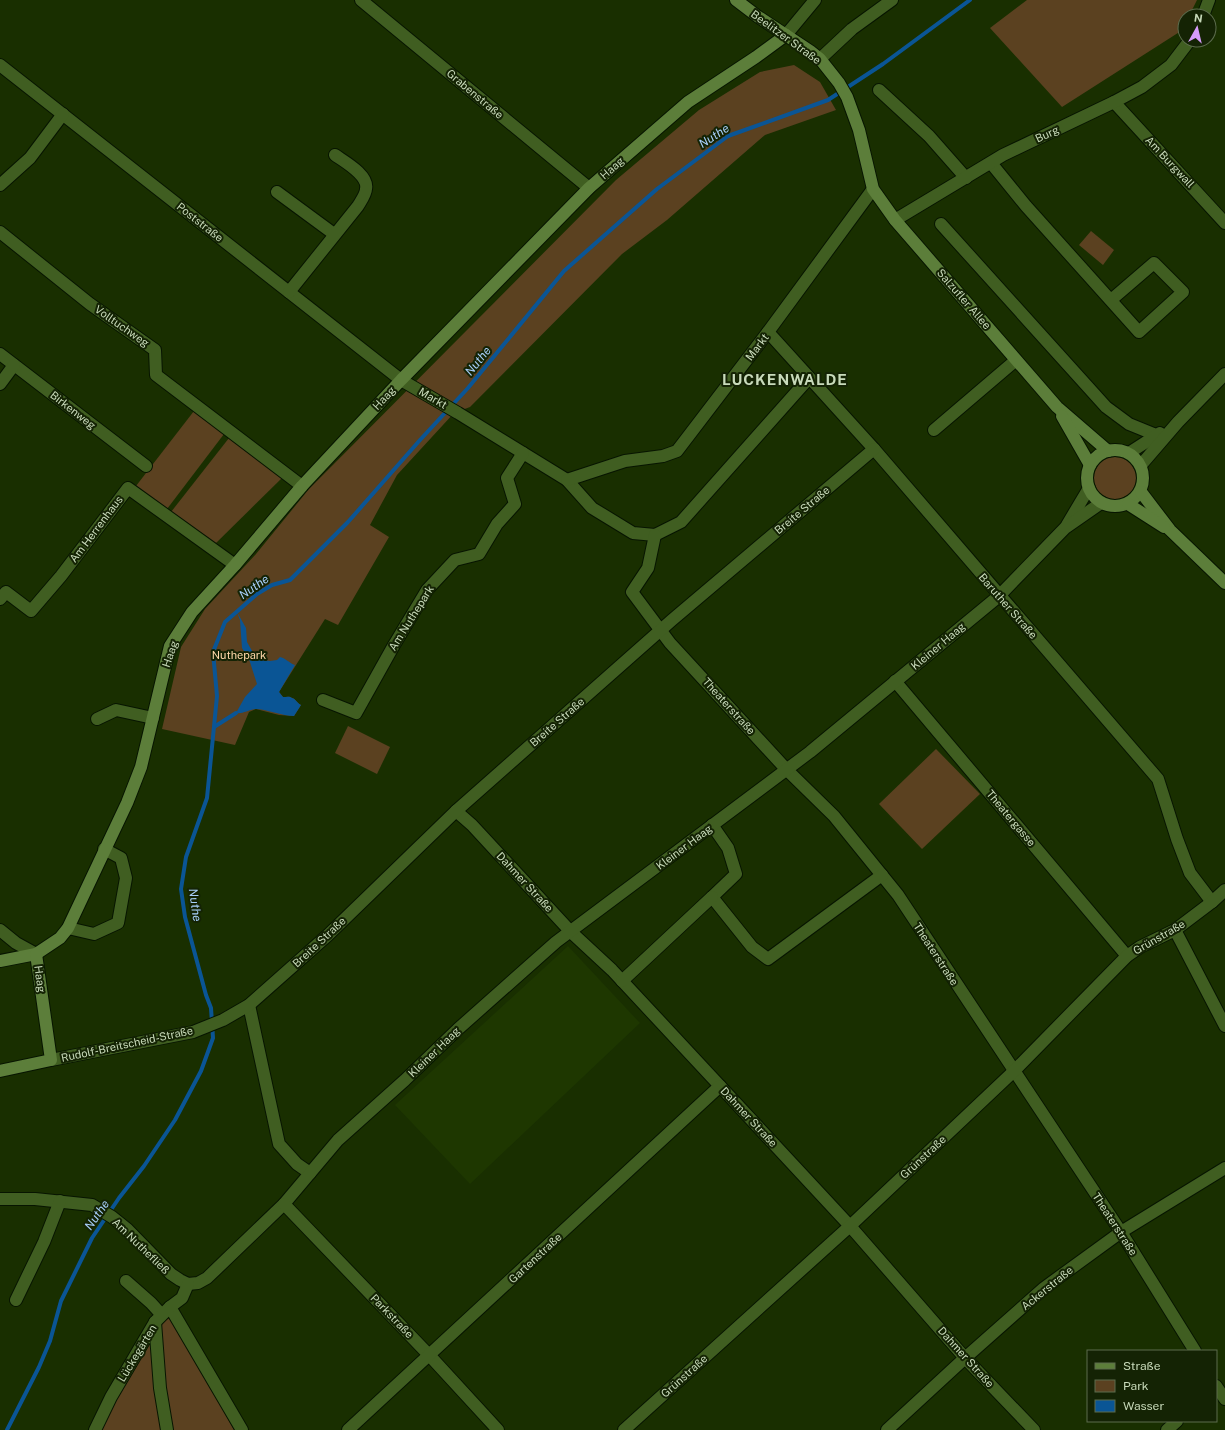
<svg xmlns="http://www.w3.org/2000/svg" width="1225" height="1430" font-family="'Public Sans',sans-serif">
<style>
.built{fill:#1e3700}
.green{fill:#5b4120}
.water{fill:#0a5595}
.lines{fill:none;stroke-linecap:round;stroke-linejoin:round}
.stream{stroke:#0a5595;stroke-width:4}
.minor-casing{stroke:#071500;stroke-width:14}
.major-casing{stroke:#071500;stroke-width:14}
.minor{stroke:#405e21;stroke-width:12}
.major{stroke:#5c7e3a;stroke-width:12}
.labels{text-anchor:middle;dominant-baseline:central;stroke-width:4;stroke-linejoin:round;paint-order:stroke}
.street-label{font-size:11px;fill:#c8daba;stroke:#142304}
.park-label{font-size:11px;fill:#fed7a9;stroke:#142304}
.water-label{font-size:12px;font-style:italic;fill:#a7cef9;stroke:#142304}
.district-label{font-size:15px;font-weight:bold;letter-spacing:1px;fill:#c8daba;stroke:#142304}
</style>
<rect width="100%" height="100%" fill="#192f00"/>
<!-- built -->
<path class="built" d="M568 946 640 1023 470 1184 395 1105Z"/>
<!-- green -->
<g class="green">
<path d="M1027 0H1197L1189 16H1185V23L1181 31 1062 107 990 28Z"/>
<path d="M794 65 820 82 836 110 765 135 667 220 622 254 470 407 454 413 397 475 370 525 389 537 338 625 325 619 279 692 283 697C286 697 290 696 292 698 296 699 297 703 301 705L294 716 279 715 256 709 249 712 235 745 162 729 181 647 205 609 256 554 309 489 616 180 699 110 760 72Z"/>
<path d="M1091 231 1114 250 1103 265 1079 245Z"/>
<path d="M194 411 224 434 167 509 136 486Z"/>
<path d="M229 438 282 478 214 545 171 512Z"/>
<circle cx="1115" cy="478" r="21"/>
<path d="M348 726 390 747 377 774 335 753Z"/>
<path d="M936 749 980 794 922 849 879 804Z"/>
<path d="M172 1317 234 1430H101L113 1405 152 1337 165 1320Z"/>
</g>
<!-- water -->
<path class="water" d="M237 612 246 628 247 642 256 658 262 660 270 661 277 660 280 657C287 659 289 663 295 665L279 692 283 697C286 697 290 696 292 698 296 699 297 703 301 705L294 716C283 716 262 708 255 709 248 710 243 714 236 713L245 697 257 684 249 659 242 648 240 620Z"/>
<g class="lines">
<!-- stream -->
<g class="stream">
<path d="M214 727 236 713"/>
<path d="M7 1430 39 1367 50 1341 61 1301 92 1238 119 1198 144 1166 175 1120 201 1071 213 1038 211 1008 206 995 185 917 181 889 186 857 207 798 217 696 213 652 225 622 257 594 272 585 290 580 348 522 420 440 468 388 564 271 657 189 728 136 828 100 883 64 970 0"/>
</g>
<!-- minor casing -->
<g class="minor-casing">
<g id="minor">
<path d="M361 0 589 188"/>
<path d="M1203 16 1209 0"/>
<path d="M786 35 815 0"/>
<path d="M820 59 852 29 892 0"/>
<path d="M0 65 401 380 458 413 567 480 592 508 633 533 655 535 681 522 809 378"/>
<path d="M879 90 929 136 966 178"/>
<path d="M1114 102 1225 223"/>
<path d="M991 163 1026 206 1139 332 1183 292 1154 263 1111 300"/>
<path d="M0 185 30 158 63 114"/>
<path d="M277 192 334 234"/>
<path d="M895 220 1003 155 1114 102 1142 87 1171 65 1190 40"/>
<path d="M941 224 1106 407 1129 424 1156 435"/>
<path d="M0 232 90 304 155 350 156 375 302 486"/>
<path d="M289 292 358 206C361 201 366 194 366 189 369 175 345 162 335 155"/>
<path d="M768 332 874 449 1158 779 1177 839 1190 873 1212 902"/>
<path d="M0 354 146 466"/>
<path d="M0 384 14 365"/>
<path d="M934 430 1016 360"/>
<path d="M1129 453 1160 433"/>
<path d="M1141 465 1178 422 1225 374"/>
<path d="M567 480 625 461 663 456 677 451 768 332 873 189"/>
<path d="M1067 525 1089 488"/>
<path d="M655 535 648 568 632 592 670 643 786 769 834 816 898 895 1121 1232 1195 1351"/>
<path d="M0 599 6 592 31 611 61 576 128 488 235 565"/>
<path d="M895 681 1127 956"/>
<path d="M323 700 356 713 394 645 427 590 455 560 479 554 497 524 515 504 507 478 523 453"/>
<path d="M97 719 116 710 153 718"/>
<path d="M456 811 472 825 571 932 612 970 720 1086 850 1226 965 1358 1034 1430"/>
<path d="M712 825 728 848 736 874 712 897 752 947 768 959 882 875"/>
<path d="M68 928 94 934 118 923 126 878 121 858 104 849"/>
<path d="M0 930 16 943 36 954"/>
<path d="M1175 930 1225 1026"/>
<path d="M622 981 712 897"/>
<path d="M249 1005 279 1144 297 1164 310 1173"/>
<path d="M51 1060 193 1032 223 1020 249 1005 328 935 456 811 672 620 874 449"/>
<path d="M0 1199H35L92 1205 112 1217 127 1229 171 1274 180 1280 188 1284 198 1283 207 1278 284 1204 338 1140 405 1080 458 1029 556 942 810 752 999 596 1065 528 1101 503"/>
<path d="M284 1204 430 1356 498 1430"/>
<path d="M126 1281 151 1303 161 1314"/>
<path d="M16 1300 44 1242 60 1201"/>
<path d="M170 1307 242 1430"/>
<path d="M155 1322 160 1388 167 1430"/>
<path d="M1216 1386 1225 1399"/>
<path d="M95 1430 111 1397 155 1322 170 1307 182 1298 188 1284"/>
<path d="M348 1430 720 1086"/>
<path d="M624 1430 850 1226 1014 1071 1127 956 1140 947 1175 930 1212 902 1225 890"/>
<path d="M887 1430 965 1358 1044 1288 1121 1232 1225 1168"/>
<path d="M1167 1430 1177 1421"/>
</g>
</g>
<!-- major casing -->
<g class="major-casing">
<g id="major">
<path d="M736 0 757 16 810 51 820 59 839 83 847 97 859 130 873 189 895 220 1057 407 1108 451"/>
<path d="M1062 416 1090 465"/>
<circle cx="1115" cy="478" r="28"/>
<path d="M1141 492 1170 530 1225 583"/>
<path d="M1128 504 1164 527"/>
<path d="M0 961 36 954 60 938 68 928 127 803 141 767 170 646 192 612 235 565 302 486 401 380 589 188 688 102 756 57 786 35"/>
<path d="M0 1071 51 1060 36 954"/>
</g>
</g>
<!-- minor -->
<use href="#minor" class="minor"/>
<!-- major -->
<use href="#major" class="major"/>
</g>
<g class="labels">
<!-- street labels -->
<g class="street-label">
<text transform="translate(786 37) rotate(36)">Beelitzer Straße</text>
<text transform="translate(475 94) rotate(40)">Grabenstraße</text>
<text transform="translate(1047 134) rotate(-25)">Burg</text>
<text transform="translate(1170 162) rotate(47)">Am Burgwall</text>
<text transform="translate(612 168) rotate(-41)">Haag</text>
<text transform="translate(200 222) rotate(38)">Poststraße</text>
<text transform="translate(964 299) rotate(49)">Salzufler Allee</text>
<text transform="translate(122 326) rotate(35)">Volltuchweg</text>
<text transform="translate(757 347) rotate(-53)">Markt</text>
<text transform="translate(384 398) rotate(-47)">Haag</text>
<text transform="translate(433 398) rotate(30)">Markt</text>
<text transform="translate(73 410) rotate(38)">Birkenweg</text>
<text transform="translate(802 510) rotate(-40)">Breite Straße</text>
<text transform="translate(96 529) rotate(-53)">Am Herrenhaus</text>
<text transform="translate(1008 606) rotate(49)">Baruther Straße</text>
<text transform="translate(411 618) rotate(-58)">Am Nuthepark</text>
<text transform="translate(938 646) rotate(-40)">Kleiner Haag</text>
<text transform="translate(170 654) rotate(-71)">Haag</text>
<text transform="translate(729 706) rotate(48)">Theaterstraße</text>
<text transform="translate(557 722) rotate(-41)">Breite Straße</text>
<text transform="translate(1011 818) rotate(50)">Theatergasse</text>
<text transform="translate(684 847) rotate(-37)">Kleiner Haag</text>
<text transform="translate(525 882) rotate(47)">Dahmer Straße</text>
<text transform="translate(1159 937) rotate(-30)">Grünstraße</text>
<text transform="translate(319 942) rotate(-43)">Breite Straße</text>
<text transform="translate(936 954) rotate(57)">Theaterstraße</text>
<text transform="translate(40 979) rotate(82)">Haag</text>
<text transform="translate(127 1044) rotate(-12)">Rudolf-Breitscheid-Straße</text>
<text transform="translate(434 1052) rotate(-44)">Kleiner Haag</text>
<text transform="translate(749 1117) rotate(47)">Dahmer Straße</text>
<text transform="translate(923 1157) rotate(-43)">Grünstraße</text>
<text transform="translate(1115 1224) rotate(57)">Theaterstraße</text>
<text transform="translate(141 1246) rotate(44)">Am Nuthefließ</text>
<text transform="translate(535 1258) rotate(-43)">Gartenstraße</text>
<text transform="translate(1047 1288) rotate(-39)">Ackerstraße</text>
<text transform="translate(392 1316) rotate(46)">Parkstraße</text>
<text transform="translate(137 1353) rotate(-59)">Lückegärten</text>
<text transform="translate(966 1357) rotate(48)">Dahmer Straße</text>
<text transform="translate(684 1376) rotate(-42)">Grünstraße</text>
</g>
<!-- park labels -->
<g class="park-label">
<text x="239" y="655">Nuthepark</text>
</g>
<!-- water labels -->
<g class="water-label">
<text transform="translate(714 136) rotate(-33)">Nuthe</text>
<text transform="translate(478 361) rotate(-51)">Nuthe</text>
<text transform="translate(254 587) rotate(-35)">Nuthe</text>
<text transform="translate(195 905) rotate(82)">Nuthe</text>
<text transform="translate(97 1215) rotate(-55)">Nuthe</text>
</g>
<!-- district labels -->
<g class="district-label">
<text x="785" y="379">LUCKENWALDE</text>
</g>
</g>
<!-- legend -->
<rect x="1087" y="1350" width="130" height="72" fill="#142304" stroke="#5c6c4d"/>
<rect x="1095" y="1363" width="20" height="6" fill="#5c7e3a" stroke="#5c6c4d"/>
<text x="1123" y="1370" font-size="12" fill="#c8daba">Straße</text>
<rect x="1095" y="1380" width="20" height="12" fill="#5b4120" stroke="#5c6c4d"/>
<text x="1123" y="1390" font-size="12" fill="#c8daba">Park</text>
<rect x="1095" y="1400" width="20" height="12" fill="#0a5595" stroke="#5c6c4d"/>
<text x="1123" y="1410" font-size="12" fill="#c8daba">Wasser</text>
<!-- north arrow -->
<g transform="translate(1197 28) rotate(8)"><circle r="19" fill="#142304" stroke="#5c6c4d"/>
<path d="M0-3L7 15L0 10L-7 15Z" fill="#d59bfa"/>
<text y="-6" font-size="11" font-weight="bold" text-anchor="middle" fill="#c8daba">N</text>
</g>
</svg>
